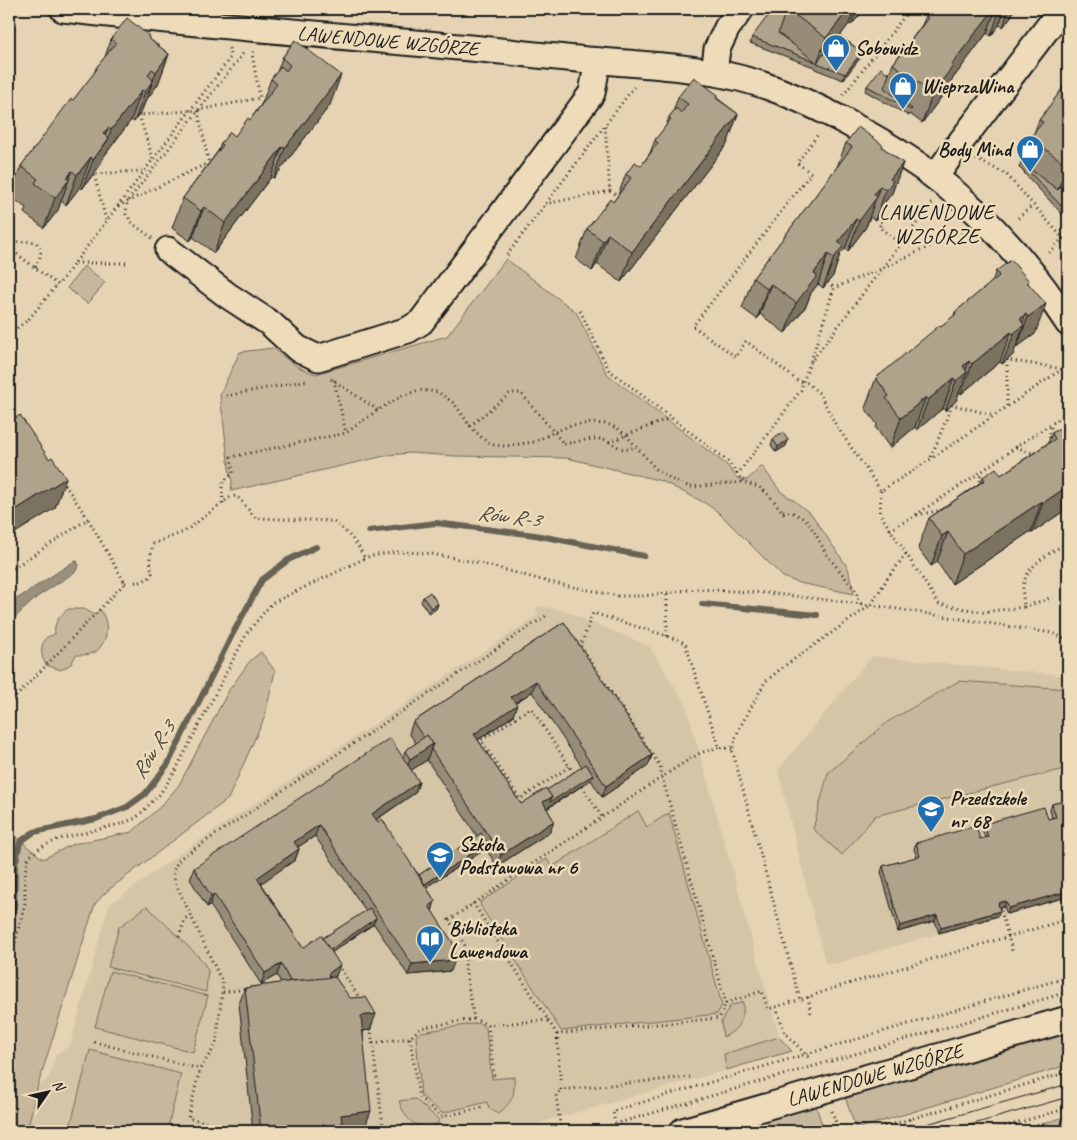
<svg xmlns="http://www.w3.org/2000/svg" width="1077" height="1140" font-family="Caveat,sans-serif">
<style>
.built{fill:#d5c5a7}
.green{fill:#c7b89d;stroke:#726a5c}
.water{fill:#9a907b;stroke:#686255}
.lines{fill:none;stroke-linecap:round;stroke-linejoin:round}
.stream{stroke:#686255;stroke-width:6}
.minor-casing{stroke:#1c1c1c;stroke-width:29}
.path{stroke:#1c1c1c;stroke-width:3;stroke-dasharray:1 4;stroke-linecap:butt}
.minor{stroke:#eddbb9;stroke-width:25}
.tram{stroke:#1c1c1c;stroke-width:1}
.wall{fill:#978c78;stroke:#1c1c1c;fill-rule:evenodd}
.shaded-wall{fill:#7b7261;stroke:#1c1c1c}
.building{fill:#b0a38b;stroke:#1c1c1c}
.labels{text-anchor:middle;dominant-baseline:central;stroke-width:5;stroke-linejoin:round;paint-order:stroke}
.street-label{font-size:20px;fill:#1c1c1c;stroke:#eddbb9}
.poi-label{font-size:20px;font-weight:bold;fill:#1c1c1c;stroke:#eddbb9;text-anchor:start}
.neighbourhood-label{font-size:21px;letter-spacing:1px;fill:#1c1c1c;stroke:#eddbb9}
.water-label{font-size:21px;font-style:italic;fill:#48453d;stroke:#eddbb9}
</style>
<rect width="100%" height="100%" fill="#e5d3b3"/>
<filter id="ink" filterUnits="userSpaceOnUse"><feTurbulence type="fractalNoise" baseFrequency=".02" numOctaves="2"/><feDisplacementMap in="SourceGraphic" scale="10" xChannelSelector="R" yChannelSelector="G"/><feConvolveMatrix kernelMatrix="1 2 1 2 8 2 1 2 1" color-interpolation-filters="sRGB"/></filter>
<g filter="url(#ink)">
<!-- built -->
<g class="built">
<path d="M537 606 563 610 649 646 686 705 784 1054 511 1131H27L37 1088 49 1078 56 1054 70 1046 109 905 179 854 536 617Z"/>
<path d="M872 656 1068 676V896L834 964 825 962 778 770Z"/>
</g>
<!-- green -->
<g class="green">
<path d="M506 259 576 312 607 374 727 465 737 478 747 480 762 466 780 491 796 502 812 515 848 568 854 594 799 583 783 577 718 512 705 503 662 481 567 458 455 456 410 453 389 455 231 491 232 481 229 468 220 394 240 352 273 348C287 360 298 369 316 374L447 336Z"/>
<path d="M84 266 105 282 88 304 67 288Z"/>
<path d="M68 609H84L95 615 100 609C108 621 109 635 101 646 99 648 98 651 95 652 90 655 82 655 76 655L71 664 61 670 46 665C41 657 39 645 47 637 48 637 53 635 55 634 53 622 60 616 68 609Z"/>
<path d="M261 652 275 671 265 716 228 799 107 891 95 904 37 1088 27 1131H9V832L43 859 73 844 132 832 161 806 179 785 229 690 250 661Z"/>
<path d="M959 681 1068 689V768L875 816 842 855 813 829 828 773 889 721Z"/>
<path d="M638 811 647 827 669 813 722 1005 717 1014 561 1031 481 907 480 902 547 859 552 867Z"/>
<path d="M147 906 201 959 208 970 206 992 108 967 119 927Z"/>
<path d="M110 971 208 996 193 1052 95 1027Z"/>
<path d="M743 1002C745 1019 738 1031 723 1037L721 1022 730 1006Z"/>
<path d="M479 1023 486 1028 492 1079 514 1077C515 1096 513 1101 498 1114L489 1108 487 1102 442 1113 421 1096 416 1036 421 1032Z"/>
<path d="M1068 1032V1065L856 1129 845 1097Z"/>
<path d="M779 1037 792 1051 726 1070 724 1054Z"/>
<path d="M90 1050 181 1074 167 1131H69Z"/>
<path d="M415 1099 439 1120 433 1131C414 1127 405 1119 399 1101Z"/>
<path d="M816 1106 824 1131H826H728Z"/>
<path d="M1068 1116V1131H1016L1022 1130Z"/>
</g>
<!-- water -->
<path class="water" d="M77 561 79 566 75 572 37 597 9 623V604L73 562Z"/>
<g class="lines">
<!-- stream -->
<g class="stream">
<path d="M369 531 436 523 535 535 644 556"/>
<path d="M702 604 817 615"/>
<path d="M9 929 14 912 15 865 20 842 34 832 96 819 127 807 145 794 168 764 232 635 262 580 288 560 316 547"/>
</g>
<!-- minor casing -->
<g class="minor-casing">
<g id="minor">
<path d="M63 9C202 25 342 36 481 49 521 53 561 58 602 61 648 65 694 67 739 78 776 87 812 104 846 122 876 138 907 156 935 177 988 217 1032 268 1068 323"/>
<path d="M714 72 717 49 727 28 741 9"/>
<path d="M935 177 953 152 1062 9"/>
<path d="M168 250 227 295 271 324 297 348 318 358 408 330 421 322 592 93 595 76 597 61"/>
<path d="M683 1131 1068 1019"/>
</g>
</g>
<!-- path -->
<g class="path">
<path d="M843 95 849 88 910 9"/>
<path d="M198 111 209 164"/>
<path d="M153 159 139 115 198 110 260 98 252 54 254 50"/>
<path d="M976 159 1006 174 1068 244"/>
<path d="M610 191 620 197"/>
<path d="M932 203 810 363 803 382 807 383 819 393 836 425 881 491 931 459 1068 365"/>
<path d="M545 204 610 191 605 126"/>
<path d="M118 206 208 163"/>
<path d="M877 218 882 222 879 227 901 244"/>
<path d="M1018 218 1033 205"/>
<path d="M106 220 94 174 142 171"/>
<path d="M9 225V233"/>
<path d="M9 236C15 245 27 240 36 242 44 253 40 257 35 268"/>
<path d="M152 238 133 224 126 214 127 202 245 51"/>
<path d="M9 248 58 285 230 58 229 48"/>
<path d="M1049 253 1068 233"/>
<path d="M507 255 634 87"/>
<path d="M75 263H129"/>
<path d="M828 282 834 288"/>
<path d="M580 311 609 370 729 462 743 482"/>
<path d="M9 334 28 320 57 285"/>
<path d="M811 361 834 288 883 268 963 231"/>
<path d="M331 379 378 410"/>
<path d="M334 380 346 433"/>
<path d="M226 396 308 380"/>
<path d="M1007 406V360L1063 369"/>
<path d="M9 415 16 422"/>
<path d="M470 426 510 393H521L564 444C575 442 587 439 599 439 615 439 619 456 636 446"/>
<path d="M609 442 670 418"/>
<path d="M1049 443 1051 425"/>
<path d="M1016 447 1035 454"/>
<path d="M931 457 952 405 994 415"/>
<path d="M736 473 740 471 801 390 803 382 798 381 746 341 736 357 693 326 811 173 797 163 819 133"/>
<path d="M980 486 981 472"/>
<path d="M881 491 880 514 939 604 983 612 1024 607C1024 601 1022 593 1023 587 1026 564 1051 553 1068 542"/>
<path d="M223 503 222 489 223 482 233 473 231 457 346 433 378 410 402 396 419 390 438 392 454 403 470 426 483 439 494 445 505 446 534 442 554 432 572 425 593 423 607 424 617 428 626 435 656 469 671 479 690 487 743 482 759 487 769 495 785 515"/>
<path d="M783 511 794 513 806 520 814 531 827 555 856 591 860 604"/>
<path d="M917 515 942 510"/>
<path d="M890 530 914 516 981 472 1016 447 1068 413"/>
<path d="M906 554 887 579 871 605 783 667 765 682 739 729 732 749 800 1000 834 988 1068 919"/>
<path d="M9 571 88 519 61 479"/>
<path d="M125 583 140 582 149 578 152 573 150 558 153 544 165 539 184 532 229 498 235 496C242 499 249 512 256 518L332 521C347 531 357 542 365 559"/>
<path d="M1024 607 1053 597"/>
<path d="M667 636V592"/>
<path d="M9 704 125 583 88 519"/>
<path d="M732 749 719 747 685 643 667 636 593 613C588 624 586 635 580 645L660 766 662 777 726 1003 762 991 768 1009 800 1000"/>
<path d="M569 767 520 799 481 740 531 708 575 775"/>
<path d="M582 786 602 817"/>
<path d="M473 903 557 1034 719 1018 726 1003"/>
<path d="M1001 911 1013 954"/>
<path d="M179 937 185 919 190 915"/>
<path d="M338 965 360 999"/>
<path d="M9 967 25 903V872L29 857 41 847 59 839 120 824 136 818 159 795 174 773 247 633 272 603 370 556 398 552 426 553 480 563 549 582 618 596H643L696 589 767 593 871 605 1052 633 1068 640"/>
<path d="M223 992 247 989"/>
<path d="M808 997 811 1014"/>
<path d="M776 1007 785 1033 810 1059"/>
<path d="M548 1020 488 1025 474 1019 465 967 466 947 449 920 677 767 700 753 719 747"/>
<path d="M370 1023 383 1126 379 1131"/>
<path d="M488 1025 494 1077"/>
<path d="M557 1034 561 1090 690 1077"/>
<path d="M410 1038 419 1097 441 1117 485 1107"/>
<path d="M94 1042 200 1069"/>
<path d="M373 1043 410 1038 420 1028 474 1019"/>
<path d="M832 1111 839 1131"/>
<path d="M909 1119 913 1131"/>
<path d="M615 1124 613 1111 1068 977"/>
<path d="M221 1131V1126L188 1118 200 1069 216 1045 223 984 175 882C172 870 174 866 182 857L549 614"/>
<path d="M561 1131 556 1095 561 1090"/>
<path d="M591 1131 1068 992"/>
<path d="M870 1131 1068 1072"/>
<path d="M990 1131 1068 1108"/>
</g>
<!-- minor -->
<use href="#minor" class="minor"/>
<!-- tram -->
<g class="tram">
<path d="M920 1126 1068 1084"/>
<path d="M949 1131 1068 1097"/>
</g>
</g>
<!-- wall -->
<g class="wall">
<path d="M787 9H861L859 16 851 25 849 24 840 36 862 52 860 58 843 80 815 69 814 67 750 43 752 37 784 16Z"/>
<path d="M938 9H1014L1012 15 1003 27 999 25 991 36 987 33 945 89 942 96 922 123 910 114 909 116 865 91 867 86 889 74 893 64 922 25 926 16 938 10Z"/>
<path d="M148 38 169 54 158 84 145 102 142 110 134 122 131 120 102 159 98 168 82 189 80 187 66 205 61 201 58 210 44 228 24 213 26 208 10 196 21 166 94 74 96 68 105 57 111 39Z"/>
<path d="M295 40 330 105 274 178 271 177 214 253 193 237 190 241 172 228 183 198 218 151 221 143 235 136 250 120 262 103 271 79 277 72 282 58Z"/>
<path d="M1068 81V208L1063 215 1024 173 1025 172 1019 168 1030 138 1034 133 1039 120Z"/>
<path d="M678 97 717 98 738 114 727 144 621 282 597 264 592 271 576 259 587 229 613 202 618 195 626 174 641 166 650 153 655 140 666 126 669 117 673 112Z"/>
<path d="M846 143 882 147 903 163 892 193 885 202 882 211 875 220 870 217 866 227 848 251 845 249 840 254 833 276 823 288 818 284 811 293 806 306 785 333 760 314 757 319 742 308 753 278 837 167Z"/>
<path d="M996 271 1028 282 1035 334 1017 347 1016 346 1013 355 1002 364 1000 362 961 394 959 392 956 401 945 411 943 408 917 430 915 427 890 448 876 428 877 424 865 408 876 378 954 316 955 312 992 282Z"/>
<path d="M1068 417V508L1032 533 1031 531 952 584 937 562 931 566 918 548 929 518 981 482 983 477 1001 475 1048 443 1052 433 1065 426Z"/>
<path d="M773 439 788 440 786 446 776 452 771 445Z"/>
<path d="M423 597 438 604 436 609 429 614 421 602Z"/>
<path d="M564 622 652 755 648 766 602 797 591 780 547 809 554 821 550 832 497 866 486 849 426 887 435 901 432 910 451 971 408 975 374 924 332 952 336 976 335 977 370 1030 363 1031 365 1127 339 1130V1131H253L239 1004 245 988 281 983 277 975 261 984 210 905 207 907 190 879 194 868 403 757 405 751 416 743 409 733 413 722ZM532 692 582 767 547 790 521 804 478 740 513 716 515 703ZM427 760 477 836 419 875 376 820 415 793 419 782 411 770ZM315 836 366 911 323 938 303 948 261 883 295 860 299 849 298 847Z"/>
<path d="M1068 800 1067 888 1066 897 1007 914 1004 907 1000 908 998 916 939 933 935 921 898 932 881 872 883 866 917 857 914 849 916 843 980 839 985 838 982 829 984 824 1048 819 1052 818 1050 810 1052 804Z"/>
</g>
<!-- shaded-wall -->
<g class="shaded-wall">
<path d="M849 9H855L849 24 819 64 817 63 826 38Z"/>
<path d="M857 9H861L859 16 851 25Z"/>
<path d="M994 9H996L987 33 945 89 942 96 922 123 933 93 951 65Z"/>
<path d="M1000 9H1005L999 25 991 36Z"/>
<path d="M1009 9H1014L1012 15 1003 27Z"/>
<path d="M862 52 860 58 843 80 845 74Z"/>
<path d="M169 54 158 84 145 102 156 72Z"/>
<path d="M341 75 330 105 274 178 285 148Z"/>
<path d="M153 80 142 110 134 122 145 92Z"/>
<path d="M142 90 131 120 102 159 98 168 82 189 103 134 108 128 99 152 108 140 111 130Z"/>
<path d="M738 114 727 144 621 282 632 252Z"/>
<path d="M282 147 271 177 214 253 225 223Z"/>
<path d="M91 157 80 187 66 205 77 175Z"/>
<path d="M903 163 892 193 885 202 882 211 875 220 890 179Z"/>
<path d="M1068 163V179L1056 195 1067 165Z"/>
<path d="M72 171 58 210 44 228 55 198 67 178Z"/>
<path d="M880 186 866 227 848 251 859 221 874 194Z"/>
<path d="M1068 206V208L1063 215 1065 210Z"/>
<path d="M204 207 193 237 190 241 201 211Z"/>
<path d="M856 219 845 249 840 254 833 276 823 288 834 258 838 242Z"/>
<path d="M608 234 597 264 592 271 603 241Z"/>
<path d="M828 254 818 284 811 293 806 306 785 333 796 303 814 273Z"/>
<path d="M771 284 760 314 757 319 767 289Z"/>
<path d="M1046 304 1035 334 1017 347 1028 317Z"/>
<path d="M1026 314 1021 328 1024 325 1013 355 1002 364 1020 319Z"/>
<path d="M1011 332 1000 362 961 394 972 364Z"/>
<path d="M969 361 965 373 967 372 956 401 945 411 956 381 963 366Z"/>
<path d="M954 378 943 408 917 430 928 400Z"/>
<path d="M926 397 915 427 890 448 901 418Z"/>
<path d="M788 440 786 446 776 452 778 447Z"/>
<path d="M66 478 55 508 9 537V514Z"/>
<path d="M1068 486V508L1032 533 1043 503Z"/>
<path d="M1042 501 1031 531 952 584 963 554Z"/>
<path d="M948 532 937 562 931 566 942 536Z"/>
<path d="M438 604 436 609 429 614 431 608Z"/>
<path d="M536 681 532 692 507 708 511 697Z"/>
<path d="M517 705 513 716 470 745 474 734Z"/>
<path d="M433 744 427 760 404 775 410 759Z"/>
<path d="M652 755 648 766 602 797 606 786Z"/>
<path d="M593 775 591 780 539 813 543 802Z"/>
<path d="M419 782 415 793 368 825 372 814Z"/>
<path d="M554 821 550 832 497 866 501 855Z"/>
<path d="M319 825 315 836 290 852 294 842Z"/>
<path d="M488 843 486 848 419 892 421 887Z"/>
<path d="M299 849 295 860 253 889 257 878Z"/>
<path d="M1068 891 1066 897 1007 914 1009 908Z"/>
<path d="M214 894 210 905 207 907 211 896Z"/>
<path d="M435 901 432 912 429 906Z"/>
<path d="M1006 901 1004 907 996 909 998 903Z"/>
<path d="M1000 911 998 916 939 933 941 928Z"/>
<path d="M937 915 935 921 898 932 900 926Z"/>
<path d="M376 918 374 923 324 958 326 952Z"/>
<path d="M455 960 451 971 408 975 412 964Z"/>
<path d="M281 964 277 975 261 984 265 973Z"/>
<path d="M340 965 336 976 327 983 328 974Z"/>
<path d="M376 1014 370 1030 355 1032 361 1016Z"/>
<path d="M371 1111 365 1127 339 1130V1131H275L341 1115Z"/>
</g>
<!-- building -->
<g class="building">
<path d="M773 9 784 16 778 33 816 62 752 37Z"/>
<path d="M787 9H849L826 38Z"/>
<path d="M931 9H936L939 11 940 9H994L951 65 953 66 933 93 893 64 928 18 926 16Z"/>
<path d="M127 18 149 36 148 38 169 54 156 72 152 69 148 75 153 80 145 92 142 90 111 130 108 128 103 134 109 138 93 160 91 157 77 175 72 171 67 178 69 180 55 198 35 183 38 179 21 166 71 99 73 100 97 69 96 68 116 43 111 39Z"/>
<path d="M838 35 862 52 845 74 817 63Z"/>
<path d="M295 40 341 75 285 148 282 147 225 223 204 207 201 211 183 198 223 145 221 143 230 132 235 136 248 118 250 120 277 84 271 79 281 66 286 71 290 65 282 58Z"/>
<path d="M881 68 889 74 884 88 912 109 911 110 867 86Z"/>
<path d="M694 77 718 95 716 98 738 114 632 252 608 234 603 241 587 229 610 199 613 202 631 178 626 174 635 162 641 166 658 143 655 140 671 119 669 117 676 108 681 113 688 104 678 97Z"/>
<path d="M1068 81V163L1067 165 1030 138 1043 122 1039 120Z"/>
<path d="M858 127 883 145 882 147 903 163 890 179 893 181 886 190 880 186 874 194 877 197 859 221 856 219 838 242 843 246 834 258 828 254 814 273 817 276 796 303 771 284 767 289 753 278 852 147 846 143Z"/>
<path d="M1027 167 1058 190 1067 178 1068 179V206L1065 210 1026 168Z"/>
<path d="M1011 260 1029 281 1027 282 1046 304 1028 317 1026 314 1020 319 1024 325 1013 334 1011 332 972 364 969 361 963 366 967 372 956 381 954 378 928 400 926 397 901 418 886 398 889 396 876 378 940 325 941 326 956 314 955 312 999 276 996 271Z"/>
<path d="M20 415 49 459 52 457 66 478 9 514V428L11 426 9 422Z"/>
<path d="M1064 425 1068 430V486L1043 503 1042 501 963 554 948 532 942 536 929 518 985 480 983 477 996 468 1001 475 1055 439 1052 433Z"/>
<path d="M783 433 788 440 778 447 773 439Z"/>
<path d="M430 592 438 604 431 608 423 597Z"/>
<path d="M564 622 652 755 606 786 536 681 511 697 517 705 474 734 521 804 546 788 552 797 543 802 554 821 501 855 431 749 433 744 427 735 424 738 413 722Z"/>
<path d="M427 735 433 744 410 759 405 751Z"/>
<path d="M390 738 419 782 372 814 378 822 382 819 435 901 429 906 453 943 455 960 412 964 319 825 294 842 299 849 257 878 303 948 321 935 340 965 328 974 330 978 290 981 281 964 265 973 214 894 211 896 194 868Z"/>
<path d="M586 764 593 775 550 802 552 797 547 790Z"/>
<path d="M1068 800V883L1066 884 1068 891 1009 908 1006 901 998 903 1000 911 941 928 937 915 900 926 883 866 920 856 916 843 976 826 980 839 988 837 984 824 1044 807 1048 819 1056 817 1052 804Z"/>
<path d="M481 833 488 843 425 884 419 875Z"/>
<path d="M370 908 376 918 330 950 323 938Z"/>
<path d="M335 977 350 998 366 997 376 1014 361 1016 371 1111 341 1115 342 1124 275 1131H261L245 988 293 981Z"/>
</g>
</g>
<!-- icons -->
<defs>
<g id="shop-pin" transform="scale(1.4375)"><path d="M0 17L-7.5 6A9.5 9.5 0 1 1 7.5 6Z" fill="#1f6fb2" stroke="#eddbb9"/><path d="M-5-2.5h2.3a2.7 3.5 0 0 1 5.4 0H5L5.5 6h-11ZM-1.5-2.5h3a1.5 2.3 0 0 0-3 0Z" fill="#fff"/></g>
<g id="school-pin" transform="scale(1.4375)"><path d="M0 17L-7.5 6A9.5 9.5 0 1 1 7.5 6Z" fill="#1f6fb2" stroke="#eddbb9"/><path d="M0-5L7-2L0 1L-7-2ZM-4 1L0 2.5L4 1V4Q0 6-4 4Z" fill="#fff"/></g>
<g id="library-pin" transform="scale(1.4375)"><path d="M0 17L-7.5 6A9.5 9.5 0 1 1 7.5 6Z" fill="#1f6fb2" stroke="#eddbb9"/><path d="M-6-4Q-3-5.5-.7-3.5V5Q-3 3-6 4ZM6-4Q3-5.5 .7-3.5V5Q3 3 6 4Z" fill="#fff"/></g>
</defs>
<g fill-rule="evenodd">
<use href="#shop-pin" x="836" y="48"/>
<use href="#shop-pin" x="903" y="86"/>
<use href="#shop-pin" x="1030" y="149"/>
<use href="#school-pin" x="931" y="809"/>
<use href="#school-pin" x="440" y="855"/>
<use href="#library-pin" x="430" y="939"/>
</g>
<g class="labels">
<!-- street labels -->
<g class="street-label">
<text transform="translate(388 41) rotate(5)">LAWENDOWE WZGÓRZE</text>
<text transform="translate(875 1075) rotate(-16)">LAWENDOWE WZGÓRZE</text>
</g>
<!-- poi labels -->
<g class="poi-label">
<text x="855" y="48">Sobowidz</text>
<text x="922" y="86">WieprzaWina</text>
<text x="1011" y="149" text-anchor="end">Body Mind</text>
<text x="950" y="798">Przedszkole<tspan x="950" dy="23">nr 68</tspan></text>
<text x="459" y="844">Szkoła<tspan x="459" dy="23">Podstawowa nr 6</tspan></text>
<text x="449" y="928">Biblioteka<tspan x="449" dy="23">Lawendowa</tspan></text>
</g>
<!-- neighbourhood labels -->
<g class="neighbourhood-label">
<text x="937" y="212">LAWENDOWE<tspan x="937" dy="24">WZGÓRZE</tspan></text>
</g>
<!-- water labels -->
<g class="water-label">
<text transform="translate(509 516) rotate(7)">Rów R-3</text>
<text transform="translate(153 750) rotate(-58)">Rów R-3</text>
</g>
</g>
<!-- margin -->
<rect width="1077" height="1140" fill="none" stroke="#eddbb9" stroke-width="30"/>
<rect x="15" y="15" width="1047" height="1110" fill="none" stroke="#1c1c1c" stroke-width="2" filter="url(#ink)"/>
<!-- north arrow -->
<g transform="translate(48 1092) rotate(56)" stroke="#eddbb9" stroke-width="4" paint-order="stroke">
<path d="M0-4L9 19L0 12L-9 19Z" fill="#1c1c1c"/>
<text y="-8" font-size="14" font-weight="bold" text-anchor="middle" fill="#1c1c1c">N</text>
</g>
</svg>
